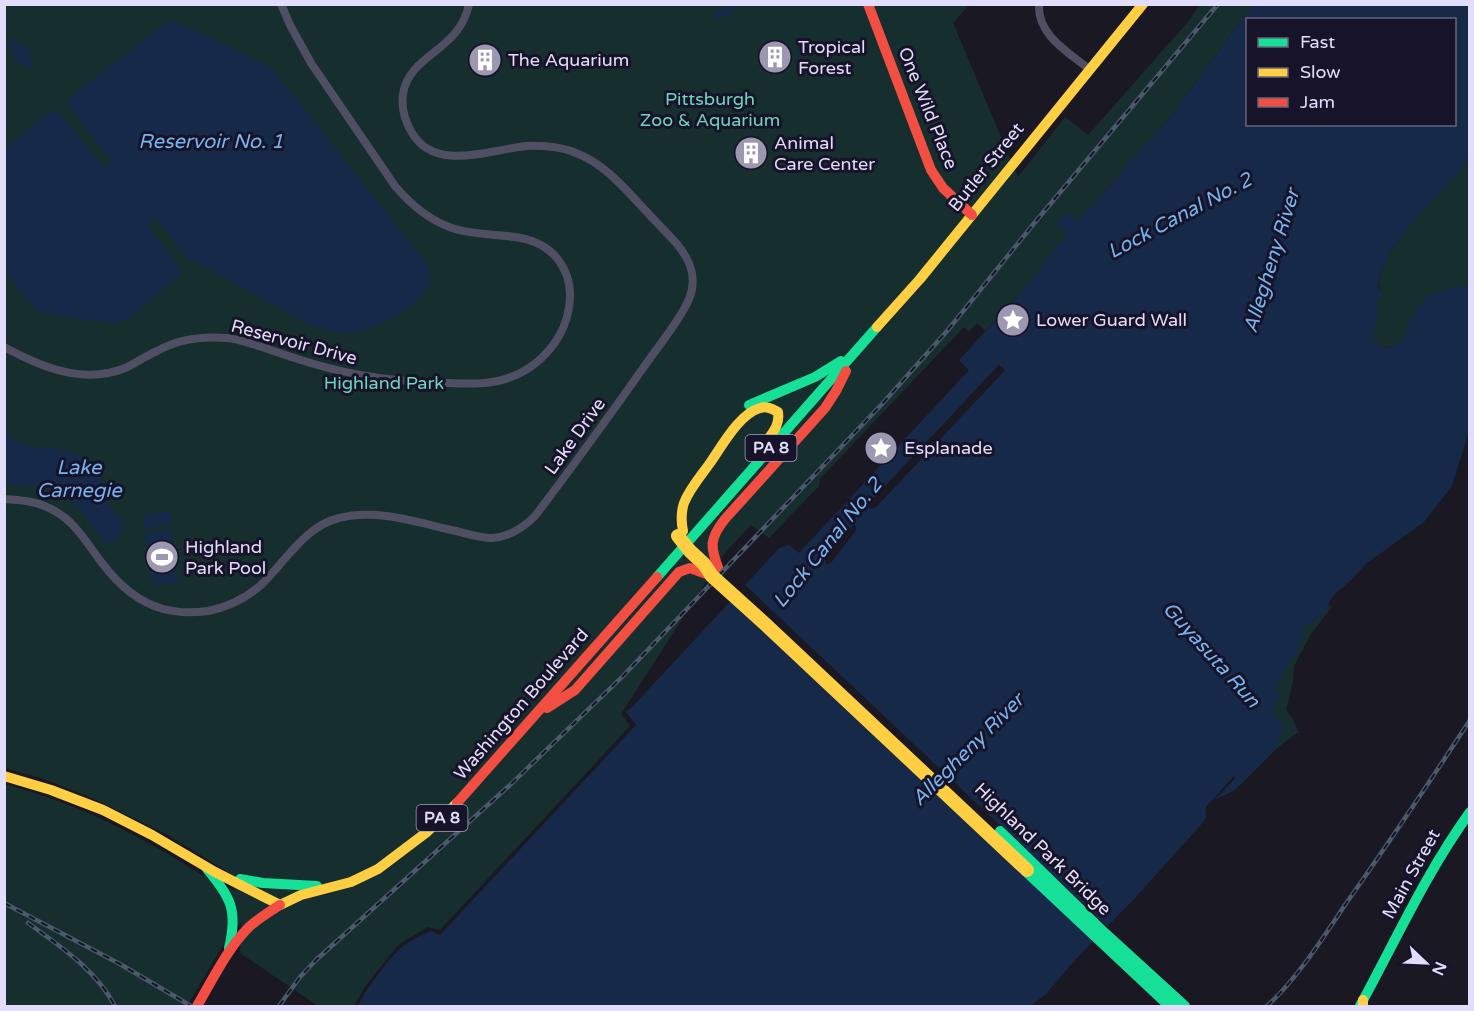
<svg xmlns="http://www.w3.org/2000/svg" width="1474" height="1011" font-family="'Varela Round',sans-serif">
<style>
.green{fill:#172e2f}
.water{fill:#172949;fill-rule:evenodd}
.pier{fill:#1a1823;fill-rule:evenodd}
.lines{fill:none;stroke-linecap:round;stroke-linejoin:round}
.stream{stroke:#172949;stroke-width:2}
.street{stroke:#504e63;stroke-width:8}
.fast{stroke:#16e098;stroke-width:10}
.slow{stroke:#ffcf43;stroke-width:10}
.jam{stroke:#f24e42;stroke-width:10}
.rail-casing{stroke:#4a5a6a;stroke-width:4.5}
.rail{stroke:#171328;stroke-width:2;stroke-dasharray:7;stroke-linecap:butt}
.fast-bridge{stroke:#16e098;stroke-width:14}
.slow-bridge{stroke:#ffcf43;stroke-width:14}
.labels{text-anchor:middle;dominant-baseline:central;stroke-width:6;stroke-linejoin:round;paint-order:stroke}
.shield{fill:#171328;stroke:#a5a0bc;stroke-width:1.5}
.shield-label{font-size:16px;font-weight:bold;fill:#e2ddfb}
.poi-label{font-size:18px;fill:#e2ddfb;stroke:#171328;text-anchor:start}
.park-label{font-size:18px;fill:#70d5bf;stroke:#171328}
.street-label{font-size:18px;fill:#e2ddfb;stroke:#171328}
.water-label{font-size:20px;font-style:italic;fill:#76b4f0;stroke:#171328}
</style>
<rect width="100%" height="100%" fill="#1a1823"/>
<!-- green -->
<g class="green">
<path d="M4 5H969L953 23 1018 177 1065 117 1088 135 1187 23 1200 5H1253L1165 124 1126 166 1094 205 1079 219 1057 224 1068 232 1063 241 1021 293 985 331 977 323 969 332 964 327 820 479 819 486 769 538 751 525 724 554 621 714 630 726 440 930 428 927 398 945 364 988 354 1006H318L240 953 241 923 238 926 227 887 235 891 225 870 166 834 92 798 41 778 5 768Z"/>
<path d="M1469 158V286C1443 285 1423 297 1410 321 1407 327 1406 337 1401 341 1389 352 1370 349 1373 330 1373 325 1377 322 1378 318 1378 313 1376 309 1376 304 1377 300 1380 295 1380 291 1380 286 1378 284 1380 278 1383 266 1389 255 1395 245 1415 212 1448 189 1469 158Z"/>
<path d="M1324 602 1332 607 1311 634 1294 666 1293 682 1286 710 1293 719 1298 732 1276 749 1268 730 1263 675Z"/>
<path d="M4 784C81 804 144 838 210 880L219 888 230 920 226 940 187 1006H5Z"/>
</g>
<!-- water -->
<g class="water">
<path d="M729 5H748L745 8 738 6 734 8 731 14 725 16H720L717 19 714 18 715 12 718 10 727 9Z"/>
<path d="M1253 5H1469V158C1444 196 1402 222 1384 266 1382 272 1379 278 1378 284 1378 289 1381 292 1381 297L1376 304C1378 309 1380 313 1378 318 1376 326 1370 330 1375 340 1380 352 1394 348 1402 340 1406 335 1407 328 1409 323 1413 314 1421 302 1429 296 1440 289 1457 285 1469 286V431L1452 486 1424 522 1367 563 1352 579 1333 596 1322 615 1306 626 1297 651 1281 676 1276 689 1281 696 1272 710 1281 726 1283 736 1276 749 1234 791 1214 800 1206 807V818L1200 826 1134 899 1075 960 1046 994 1030 1006H358C366 989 390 956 405 945 413 939 422 935 431 931L440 935 636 725 626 712 633 706 738 593 779 548 789 545 799 553 969 370 959 360 1021 293 1068 233 1057 224 1063 213 1079 219 1094 205 1126 166 1165 124ZM1248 20H1454V124H1248ZM999 365 1005 370 876 507H869L870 502Z"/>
<path d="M171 21 177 22 270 67 274 71 424 260C428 268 431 275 429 283 423 303 377 330 356 332 340 333 326 330 310 325L206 267 187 259 156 217 147 225 177 263 181 272 179 276 129 318 120 322 111 323 50 315 41 313 36 310 5 271V149L48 114 54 112 61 114 104 168 112 161 71 109 68 101 70 97 166 23Z"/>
<path d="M13 39 17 40 21 46H25L29 48V55L33 61 32 68H25L21 62 15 61 13 58 14 52C10 48 8 45 9 40Z"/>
<path d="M5 432C11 438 20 444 29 446 36 449 44 447 52 448 63 449 92 458 98 468 104 476 100 490 105 499 109 508 118 513 122 521 124 530 119 539 111 544L105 542 80 509 57 491 40 486 5 484Z"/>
<path d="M170 512 172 524 145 528 143 515Z"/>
<path d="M171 529 178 582 152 585 146 532Z"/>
</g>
<!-- pier -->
<g class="pier">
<path d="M999 365 1005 370 876 507 871 509 869 508 870 502ZM999 369 1001 370 873 505V503Z"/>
<path d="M854 525 856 527V530L831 563 828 564H826L825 559 852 526Z"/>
<path d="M743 583 1109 928 1095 942 729 599Z"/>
<path d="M1234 776 1235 778 1215 800 1217 802 1212 804 1209 808 1208 820 1206 818V807Z"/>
</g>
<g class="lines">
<!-- stream -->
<path class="stream" d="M1279 725 1290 726 1298 732"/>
<!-- street -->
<g class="street">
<path d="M1039 4C1037 35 1068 52 1089 69"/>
<path d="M4 347C41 367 84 385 125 368 136 363 146 356 157 351 178 339 203 336 227 338 239 339 251 344 262 347 279 353 297 359 314 364 357 377 403 382 448 383 469 384 491 385 511 377 530 370 545 357 556 341 568 323 574 297 567 276 547 223 492 242 452 228 429 220 411 205 395 186L311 63 290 25 281 4"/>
<path d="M4 499C20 500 35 501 49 508 75 520 85 541 102 563 117 583 138 602 163 609 178 613 193 613 208 611 228 607 246 598 261 585 285 562 305 526 339 518 377 508 419 523 456 531 468 534 480 538 492 538 510 537 523 528 535 516 573 466 610 415 646 364 659 345 681 319 689 299 698 278 690 260 677 244 667 233 656 222 646 211 625 189 605 164 576 153 562 147 542 145 527 146 491 149 436 173 412 133 405 121 401 108 403 94 409 54 460 51 469 4"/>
</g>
<!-- fast -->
<g class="fast">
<path d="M749 405 815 377 841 361"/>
<path d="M657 577 877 327"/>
<path d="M1000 831 1105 933 1185 1006"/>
<path d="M207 869C231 897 238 911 229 948"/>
<path d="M240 879 263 883 317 886"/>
<path d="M1360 1006C1396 940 1426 873 1470 812"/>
</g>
<!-- slow -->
<g class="slow">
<path d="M877 327 920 279 1143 4"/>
<path d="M683 531C681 521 681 512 684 503 690 488 701 476 710 463 722 446 739 414 760 408 767 406 772 409 778 412 780 425 773 432 766 442"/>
<path d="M4 776 51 790 103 810 152 835 215 872 280 905 301 895 351 882 378 869 427 832 457 803"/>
<path d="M1363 1000V1006"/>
</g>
<!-- jam -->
<g class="jam">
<path d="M868 4 931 170 943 188 972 215"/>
<path d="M719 570C710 547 709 539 725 519L825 408 836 391 846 371"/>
<path d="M547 708 575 690 679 572 690 568 712 576"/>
<path d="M457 803 657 577"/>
<path d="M197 1006C213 979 227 949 249 927 259 918 269 912 280 905"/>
</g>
<!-- rail casing -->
<g class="rail-casing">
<g id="rail">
<path d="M4 903 120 964 191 1006"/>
<path d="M28 923C61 947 95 969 115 1006"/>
<path d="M279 1006 300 977 316 960 510 785 623 676 882 404 947 331 1036 221 1218 4"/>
<path d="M1267 1006C1296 980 1323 938 1345 905 1388 844 1429 783 1470 720"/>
</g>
</g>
<!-- rail -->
<use href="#rail" class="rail"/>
<!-- fast-bridge -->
<path class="fast-bridge" d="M1027 870 1172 1006"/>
<!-- slow-bridge -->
<path class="slow-bridge" d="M678 536 690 551 704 564 712 576 764 623 1027 870"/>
</g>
<!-- icons -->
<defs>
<g id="building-disc" transform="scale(1.725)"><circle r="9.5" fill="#9c98af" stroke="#171328"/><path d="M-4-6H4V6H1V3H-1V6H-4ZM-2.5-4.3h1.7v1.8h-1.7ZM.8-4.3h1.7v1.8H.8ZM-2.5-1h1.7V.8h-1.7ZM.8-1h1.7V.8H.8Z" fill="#fff"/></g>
<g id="sight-disc" transform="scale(1.725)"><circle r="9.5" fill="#9c98af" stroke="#171328"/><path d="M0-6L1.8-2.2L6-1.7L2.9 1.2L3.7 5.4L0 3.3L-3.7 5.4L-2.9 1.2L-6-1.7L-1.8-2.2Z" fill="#fff"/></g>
<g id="stadium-disc" transform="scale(1.725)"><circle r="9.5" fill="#9c98af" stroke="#171328"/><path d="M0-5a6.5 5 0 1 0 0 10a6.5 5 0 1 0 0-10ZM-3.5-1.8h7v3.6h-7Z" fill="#fff"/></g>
</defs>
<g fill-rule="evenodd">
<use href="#building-disc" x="775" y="57"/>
<use href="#building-disc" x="485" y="60"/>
<use href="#building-disc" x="751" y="153"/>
<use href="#sight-disc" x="1013" y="320"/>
<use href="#sight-disc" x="881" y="448"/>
<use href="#stadium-disc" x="162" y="557"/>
</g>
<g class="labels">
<!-- shield labels -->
<g class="shield">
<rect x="745.5" y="435" width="51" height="26" rx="4.5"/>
<rect x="416.5" y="805" width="51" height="26" rx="4.5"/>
</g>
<g class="shield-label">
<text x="771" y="448">PA 8</text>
<text x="442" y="818">PA 8</text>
</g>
<!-- poi labels -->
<g class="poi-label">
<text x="798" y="47">Tropical<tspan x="798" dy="21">Forest</tspan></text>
<text x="508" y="60">The Aquarium</text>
<text x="774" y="143">Animal<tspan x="774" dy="21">Care Center</tspan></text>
<text x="1036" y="320">Lower Guard Wall</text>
<text x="904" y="448">Esplanade</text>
<text x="185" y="547">Highland<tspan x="185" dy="21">Park Pool</tspan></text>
</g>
<!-- park labels -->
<g class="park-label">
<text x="710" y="99">Pittsburgh<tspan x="710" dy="21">Zoo &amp; Aquarium</tspan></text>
<text x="384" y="383">Highland Park</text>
</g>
<!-- street labels -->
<g class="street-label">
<text transform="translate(928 108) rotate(68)">One Wild Place</text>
<text transform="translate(986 167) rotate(-51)">Butler Street</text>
<text transform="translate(294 342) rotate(15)">Reservoir Drive</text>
<text transform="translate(575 436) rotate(-54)">Lake Drive</text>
<text transform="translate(521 704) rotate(-49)">Washington Boulevard</text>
<text transform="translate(1043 849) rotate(44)">Highland Park Bridge</text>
<text transform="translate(1411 874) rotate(-61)">Main Street</text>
</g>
<!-- water labels -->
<g class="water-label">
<text x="211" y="142">Reservoir No. 1</text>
<text transform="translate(1180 216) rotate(-28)">Lock Canal No. 2</text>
<text transform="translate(1272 261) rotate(-73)">Allegheny River</text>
<text x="79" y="468">Lake<tspan x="79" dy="23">Carnegie</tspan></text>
<text transform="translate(828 543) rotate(-51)">Lock Canal No. 2</text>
<text transform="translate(1211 655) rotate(48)">Guyasuta Run</text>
<text transform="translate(968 750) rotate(-45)">Allegheny River</text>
</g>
</g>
<!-- border -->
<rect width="1474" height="1011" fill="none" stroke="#e2ddfb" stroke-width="12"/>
<!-- legend -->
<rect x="1246" y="18" width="210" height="108" fill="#171328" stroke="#68647c" stroke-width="1.5"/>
<rect x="1258" y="38" width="30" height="9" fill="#16e098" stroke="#68647c" stroke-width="1.5"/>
<text x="1300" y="48" font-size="18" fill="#e2ddfb">Fast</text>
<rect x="1258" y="68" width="30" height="9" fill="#ffcf43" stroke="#68647c" stroke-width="1.5"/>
<text x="1300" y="78" font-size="18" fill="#e2ddfb">Slow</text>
<rect x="1258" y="98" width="30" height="9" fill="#f24e42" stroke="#68647c" stroke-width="1.5"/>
<text x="1300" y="108" font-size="18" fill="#e2ddfb">Jam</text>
<!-- north arrow -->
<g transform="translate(1426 963) rotate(113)" stroke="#171328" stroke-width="4.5" paint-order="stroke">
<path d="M0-4.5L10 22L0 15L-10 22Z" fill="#e2ddfb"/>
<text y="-9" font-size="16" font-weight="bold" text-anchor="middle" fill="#e2ddfb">N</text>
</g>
</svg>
